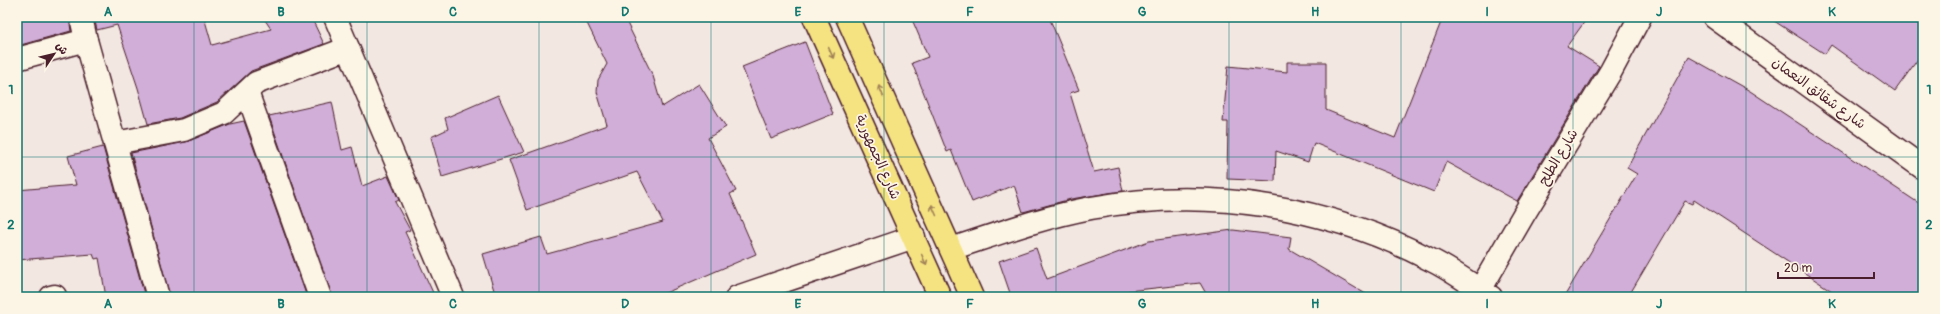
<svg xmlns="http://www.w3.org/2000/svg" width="1940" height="314" font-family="Pangolin,'Playpen Sans Arabic',sans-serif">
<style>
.building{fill:#d0aed8;stroke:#4a1f2b}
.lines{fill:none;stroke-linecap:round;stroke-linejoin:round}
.minor-casing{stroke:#4a1f2b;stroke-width:25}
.primary-casing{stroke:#4a1f2b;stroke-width:25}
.minor{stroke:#fcf5e5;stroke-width:22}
.primary{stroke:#f5e382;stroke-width:22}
.oneway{stroke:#a08156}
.grid{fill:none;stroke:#0f766e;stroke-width:1;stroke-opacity:0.55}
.labels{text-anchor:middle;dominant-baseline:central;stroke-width:3.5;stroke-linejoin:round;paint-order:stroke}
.street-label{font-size:14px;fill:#4a1f2b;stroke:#fcf5e5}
.neatline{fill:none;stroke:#0f766e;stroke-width:1.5}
.grid-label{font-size:13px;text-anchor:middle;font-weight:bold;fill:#0f766e}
</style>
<rect width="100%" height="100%" fill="#f3e7e2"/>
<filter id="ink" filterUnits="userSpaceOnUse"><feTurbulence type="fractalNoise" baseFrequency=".025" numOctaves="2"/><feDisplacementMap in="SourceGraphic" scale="8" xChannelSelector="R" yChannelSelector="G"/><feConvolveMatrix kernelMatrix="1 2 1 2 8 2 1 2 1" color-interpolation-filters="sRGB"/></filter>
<g filter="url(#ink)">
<!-- building -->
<g class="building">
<path d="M17 17H69L71 31 17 46Z"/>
<path d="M94 17H204L212 45 271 29 263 17H311L324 44 251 71 217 102 180 118 148 124 138 88 117 25 97 30Z"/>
<path d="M584 17H624L653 76 662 107 699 84 726 127 708 138 736 191 730 194 756 254 656 297H496L483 254 541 237 547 254 663 222 637 172 527 210 509 160 607 125 597 92 598 80 607 64Z"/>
<path d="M911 17H1049L1079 90 1070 93 1094 172 1118 167 1123 191 1071 199 1023 212 1014 185 972 202 951 150 947 152 912 63 928 57Z"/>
<path d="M1443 17H1588L1567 46 1599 66 1517 201 1446 162 1434 192 1314 143 1308 162 1276 151 1275 181 1227 179 1228 122H1223L1228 66 1287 72V62H1326V110L1395 138Z"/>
<path d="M1768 17H1923V52L1895 91 1831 45 1825 54Z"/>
<path d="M805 42 833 114 771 139 742 67Z"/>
<path d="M1689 57 1750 91 1923 206V297H1841L1694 200 1692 204 1685 201 1628 297H1564L1637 174 1627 168Z"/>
<path d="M498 95 524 152 442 177 431 137 448 129 445 118Z"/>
<path d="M332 102 342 150 352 147 362 186 388 176 399 200 395 202 410 230 405 232 435 297H332L269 116Z"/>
<path d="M244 121 307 297H170L131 153 186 142 230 124Z"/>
<path d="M103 147 145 297H106L99 258 95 259 93 254 17 260V190L76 185 68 156Z"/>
<path d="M1233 230 1291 237 1289 249 1371 297H1208L1200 283 1128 291 1130 297H1006L1005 294 1010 293 999 261 1036 248 1047 279 1149 241Z"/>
</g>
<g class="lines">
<!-- minor casing -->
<g class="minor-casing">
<g id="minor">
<path d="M81 17 86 40 158 297"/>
<path d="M335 17 453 297"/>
<path d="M1714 17 1923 168"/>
<path d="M17 59 86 40"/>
<path d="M247 92 320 297"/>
<path d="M115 143 184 130 224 113 256 83 348 48"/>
<path d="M951 249C997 234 1043 217 1091 208 1208 186 1330 206 1435 262 1454 272 1472 285 1491 297"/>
<path d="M51 297 55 296"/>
<path d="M737 297 914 237"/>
<path d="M1476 297 1524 214 1611 71 1640 17"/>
</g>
</g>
<!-- primary casing -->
<g class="primary-casing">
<g id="primary">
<path d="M814 17 940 297"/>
<path d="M847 17 972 297"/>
</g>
</g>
<!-- minor -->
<use href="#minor" class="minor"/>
<!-- primary -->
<use href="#primary" class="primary"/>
</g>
<!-- one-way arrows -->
<defs><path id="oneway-shaft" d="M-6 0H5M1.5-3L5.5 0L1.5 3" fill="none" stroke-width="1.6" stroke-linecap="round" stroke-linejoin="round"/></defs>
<g class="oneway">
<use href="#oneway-shaft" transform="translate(831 53) rotate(66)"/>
<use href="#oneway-shaft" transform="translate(881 91) rotate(-114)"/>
<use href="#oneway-shaft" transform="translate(934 210) rotate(-114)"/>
<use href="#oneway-shaft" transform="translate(924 260) rotate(67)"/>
</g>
</g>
<!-- grid -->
<path class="grid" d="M194 17V297M367 17V297M539 17V297M711 17V297M884 17V297M1056 17V297M1229 17V297M1401 17V297M1573 17V297M1746 17V297M17 157H1923"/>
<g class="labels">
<!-- street labels -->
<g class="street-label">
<text transform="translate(1819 93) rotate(36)">شارع شقائق النعمان</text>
<text transform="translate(878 157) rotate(66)">شارع الجمهورية</text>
<text transform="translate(1558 157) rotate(-59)">شارع الطلح</text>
</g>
</g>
<!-- margin -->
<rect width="1940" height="314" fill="none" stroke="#fcf5e5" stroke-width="44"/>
<!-- north arrow -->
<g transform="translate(54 54) rotate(55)" stroke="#fcf5e5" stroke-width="3" paint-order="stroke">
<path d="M0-3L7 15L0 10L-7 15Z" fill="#4a1f2b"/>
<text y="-6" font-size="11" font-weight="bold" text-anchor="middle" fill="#4a1f2b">ش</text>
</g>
<!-- scale -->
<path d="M1778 272v6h96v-6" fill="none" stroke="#4a1f2b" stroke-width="2"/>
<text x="1784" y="272" font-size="12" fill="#4a1f2b" stroke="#fcf5e5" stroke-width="3" paint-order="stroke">20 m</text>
<rect x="22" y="22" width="1896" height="270" class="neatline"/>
<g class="grid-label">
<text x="108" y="16">A</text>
<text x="281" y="16">B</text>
<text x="453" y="16">C</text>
<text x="625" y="16">D</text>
<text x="798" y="16">E</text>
<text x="970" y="16">F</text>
<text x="1142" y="16">G</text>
<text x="1315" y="16">H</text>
<text x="1487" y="16">I</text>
<text x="1659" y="16">J</text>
<text x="1832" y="16">K</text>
<text x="11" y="94">1</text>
<text x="1929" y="94">1</text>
<text x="11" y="229">2</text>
<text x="1929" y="229">2</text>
<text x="108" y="308">A</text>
<text x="281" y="308">B</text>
<text x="453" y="308">C</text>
<text x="625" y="308">D</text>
<text x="798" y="308">E</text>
<text x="970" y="308">F</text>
<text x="1142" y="308">G</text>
<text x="1315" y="308">H</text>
<text x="1487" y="308">I</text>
<text x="1659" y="308">J</text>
<text x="1832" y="308">K</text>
</g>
</svg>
